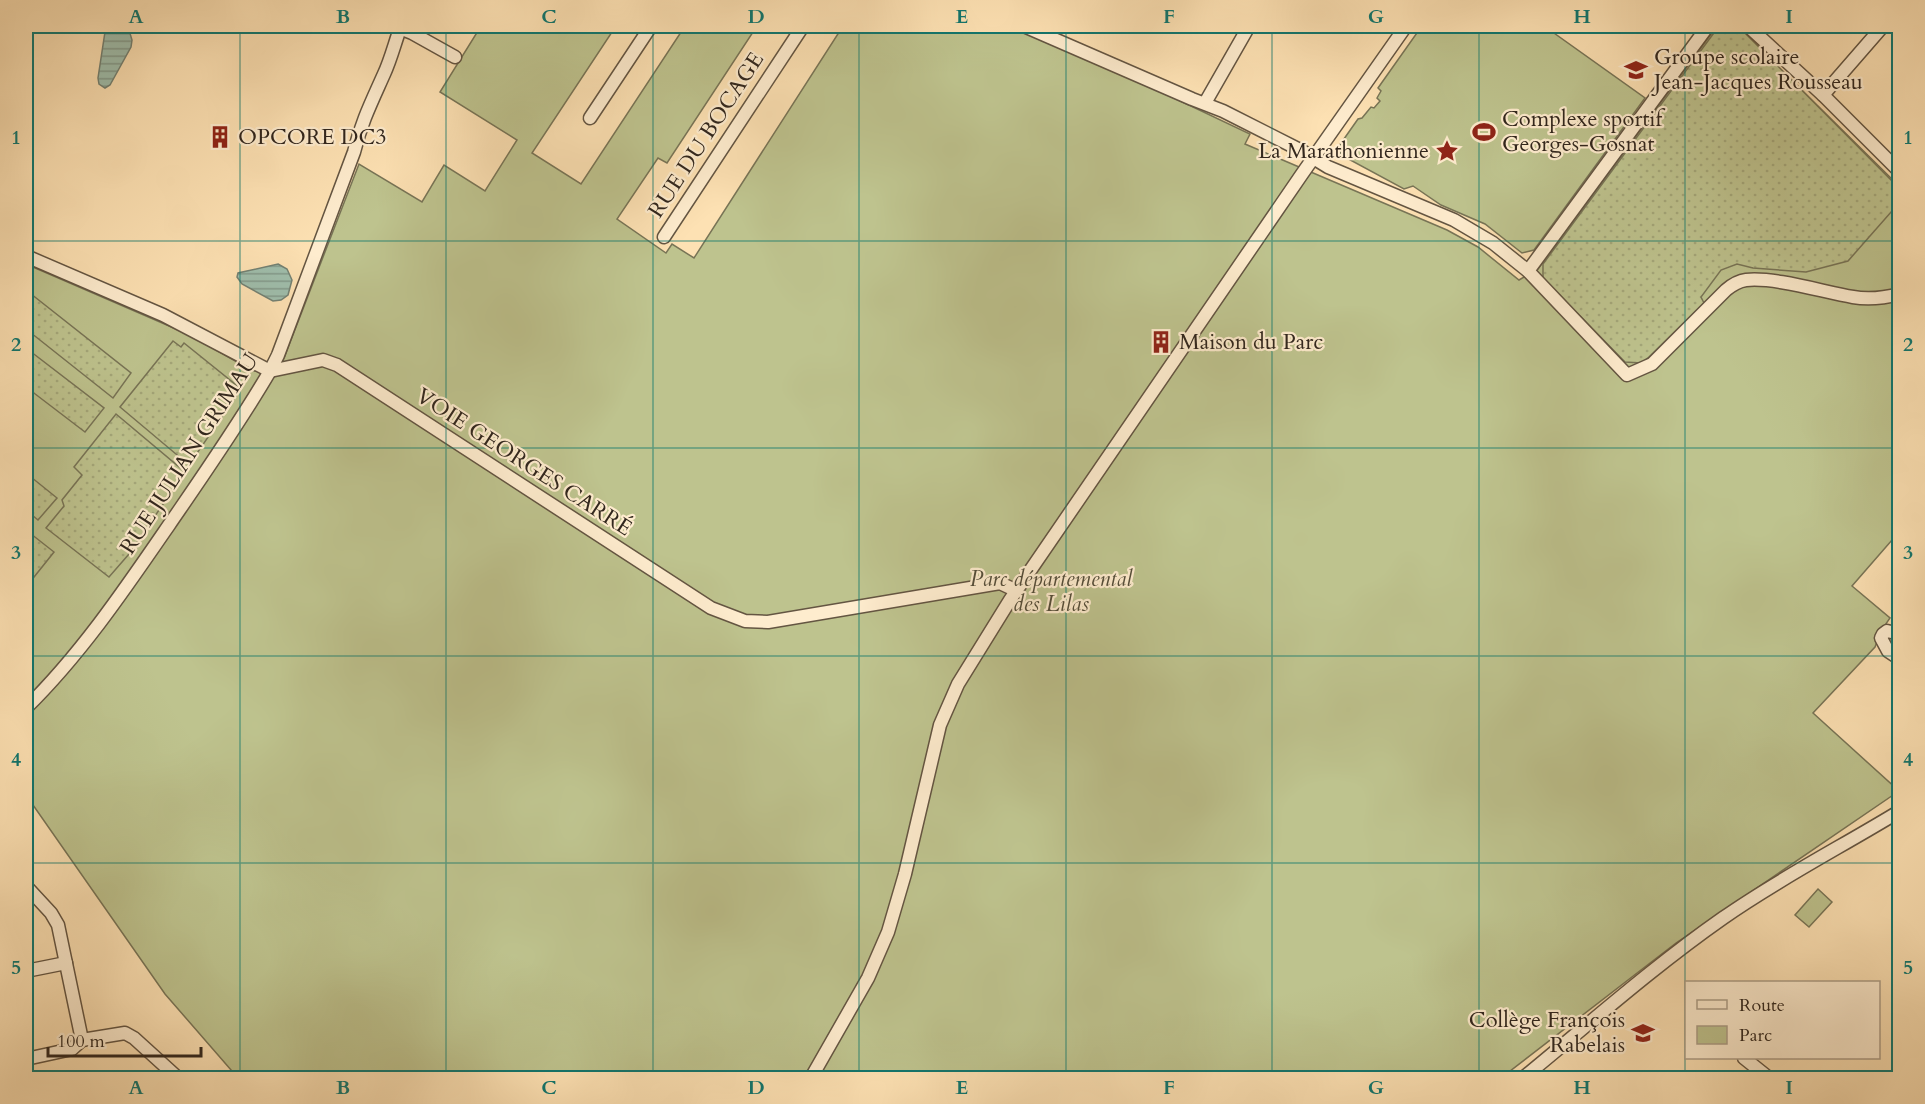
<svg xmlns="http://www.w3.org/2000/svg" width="1925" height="1104" font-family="Cardo,serif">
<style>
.park{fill:#bec38e;stroke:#787456;stroke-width:1.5}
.garden{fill:url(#garden-dots);stroke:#787456;stroke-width:1.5}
.water{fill:url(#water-rules);stroke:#738173;stroke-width:1.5}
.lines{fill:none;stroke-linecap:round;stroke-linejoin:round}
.minor-casing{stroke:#645542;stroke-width:15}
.minor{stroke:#feecce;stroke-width:12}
.grid{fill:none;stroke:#0f766e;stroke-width:1.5;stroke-opacity:0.55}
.labels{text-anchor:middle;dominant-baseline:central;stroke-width:4.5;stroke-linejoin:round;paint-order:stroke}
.poi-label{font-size:22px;fill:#31261d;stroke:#feecce;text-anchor:start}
.street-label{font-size:22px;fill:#31261d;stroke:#feecce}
.park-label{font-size:22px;font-style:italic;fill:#544d39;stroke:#feecce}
.neatline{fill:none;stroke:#0f766e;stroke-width:2}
.grid-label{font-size:20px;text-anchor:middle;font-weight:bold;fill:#0f766e}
</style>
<defs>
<pattern id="garden-dots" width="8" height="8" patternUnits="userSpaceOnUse" patternTransform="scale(1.5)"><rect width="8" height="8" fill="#bec38e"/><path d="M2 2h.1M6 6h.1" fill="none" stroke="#a4a77a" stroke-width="1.8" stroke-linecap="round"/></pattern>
<pattern id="water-rules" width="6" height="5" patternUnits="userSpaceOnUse" patternTransform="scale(1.5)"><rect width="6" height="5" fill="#9fbeac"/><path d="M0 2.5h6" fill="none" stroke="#829a8b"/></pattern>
</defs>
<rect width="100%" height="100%" fill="#fde1b3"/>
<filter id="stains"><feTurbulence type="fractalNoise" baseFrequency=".00333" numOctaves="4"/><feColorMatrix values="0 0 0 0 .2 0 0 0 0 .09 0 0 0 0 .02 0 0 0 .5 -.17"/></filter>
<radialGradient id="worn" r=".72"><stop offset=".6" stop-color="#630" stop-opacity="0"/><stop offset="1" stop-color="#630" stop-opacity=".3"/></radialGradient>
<!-- park -->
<g class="park">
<path d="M481 26H523L531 30 534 26H616L532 153 581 184 685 26H757L667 163 658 158 617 219 666 253 672 244 694 258 843 26H1011L1172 97 1250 134 1245 144 1447 230 1478 247 1519 280 1538 269 1717 26H1737L1899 186V532L1852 586 1890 618 1881 631 1875 647 1813 713 1899 791 1676 943 1501 1078H238L165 994 26 795V264L190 335 251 370 277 376 359 164 422 202 444 165 485 191 517 140 440 92Z"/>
<path d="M1430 26H1544L1645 98 1534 250 1522 253 1485 224 1441 205 1413 186 1404 189 1341 155 1339 146 1358 119 1362 118 1371 107 1374 108 1380 101 1377 98 1381 91 1378 88 1419 30 1424 33Z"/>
<path d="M1818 889 1832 902 1809 927 1795 915Z"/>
</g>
<!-- garden -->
<g class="garden">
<path d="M1719 26H1738L1899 188V203L1848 261 1806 272 1753 268 1737 264 1721 270 1701 297 1704 303 1649 357 1641 363 1625 362 1543 278V264Z"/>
<path d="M26 290 131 373 113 398 26 329Z"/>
<path d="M173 341 181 347 184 343 241 389 189 465 120 407Z"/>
<path d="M26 348 104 408 85 432 26 387Z"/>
<path d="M116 414 185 472 129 554 109 577 46 528 64 506 62 500 82 475 74 467Z"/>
<path d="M26 473 57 498 38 520 26 510Z"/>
<path d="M26 530 54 552 26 587Z"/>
</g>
<!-- water -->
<g class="water">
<path d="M107 26H122L129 30 132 40 131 47 110 85 105 88 99 84 98 78 105 32Z"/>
<path d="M278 264 287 269 292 280 288 295 281 300 273 301 242 284 237 277 238 273Z"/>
</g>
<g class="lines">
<!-- minor casing -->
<g class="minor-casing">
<g id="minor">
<path d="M394 26 412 33 455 57"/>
<path d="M1024 26 1192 99 1223 111 1302 151 1328 167 1454 220 1493 243 1528 271 1627 375 1652 364 1726 290C1732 285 1738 281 1746 280 1776 277 1823 292 1853 297 1869 300 1884 298 1900 294"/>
<path d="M1748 26 1823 95 1900 172"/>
<path d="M1823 95 1883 26"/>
<path d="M1205 103 1249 26"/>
<path d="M590 118 651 26"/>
<path d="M664 237 803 26"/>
<path d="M26 256 163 315 270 371 323 360 337 365 711 608 745 621 768 622 1000 583 1017 591"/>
<path d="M1528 271 1708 26"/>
<path d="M1900 634 1887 631 1883 634 1881 638 1888 651 1900 659"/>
<path d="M26 708C81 654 125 589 169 525 204 474 239 424 270 371L278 355 354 152C361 123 372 101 384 74 391 59 395 42 401 26"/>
<path d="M26 886 51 913 58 925 82 1040"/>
<path d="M26 971 66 963"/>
<path d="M1744 1058 1769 1078"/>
<path d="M26 1059 72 1049 82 1040 125 1033 134 1038 178 1078"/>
<path d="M811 1078 868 978 888 932 905 874 940 725 958 684 1010 600 1302 174 1406 26"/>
<path d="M1523 1078C1589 1024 1653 967 1723 918 1780 878 1841 847 1900 811"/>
</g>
</g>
<!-- minor -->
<use href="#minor" class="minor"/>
</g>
<!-- grid -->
<path class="grid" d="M240 26V1078M446 26V1078M653 26V1078M859 26V1078M1066 26V1078M1272 26V1078M1479 26V1078M1685 26V1078M26 241H1900M26 448H1900M26 656H1900M26 863H1900"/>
<!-- icons -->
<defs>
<g id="school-bare" transform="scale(1.8)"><path d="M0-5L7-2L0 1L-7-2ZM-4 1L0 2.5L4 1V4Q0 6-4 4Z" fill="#8f2418" stroke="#feecce" stroke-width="2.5" paint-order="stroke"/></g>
<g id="stadium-bare" transform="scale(1.8)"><path d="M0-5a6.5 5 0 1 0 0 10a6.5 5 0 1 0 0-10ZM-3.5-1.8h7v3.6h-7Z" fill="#8f2418" stroke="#feecce" stroke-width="2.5" paint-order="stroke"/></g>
<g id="building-bare" transform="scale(1.8)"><path d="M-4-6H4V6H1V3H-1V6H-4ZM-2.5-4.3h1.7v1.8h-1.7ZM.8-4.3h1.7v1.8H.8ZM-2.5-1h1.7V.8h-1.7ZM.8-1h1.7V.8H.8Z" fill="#8f2418" stroke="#feecce" stroke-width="2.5" paint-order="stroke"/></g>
<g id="sight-bare" transform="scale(1.8)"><path d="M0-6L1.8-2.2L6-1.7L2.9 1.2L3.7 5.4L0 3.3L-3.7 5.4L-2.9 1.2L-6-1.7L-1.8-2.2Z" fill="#8f2418" stroke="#feecce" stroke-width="2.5" paint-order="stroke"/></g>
</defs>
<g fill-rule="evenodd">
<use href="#school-bare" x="1636" y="70"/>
<use href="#stadium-bare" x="1484" y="132"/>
<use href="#building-bare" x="220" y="137"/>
<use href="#sight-bare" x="1447" y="151"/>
<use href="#building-bare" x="1161" y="342"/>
<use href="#school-bare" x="1643" y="1033"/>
</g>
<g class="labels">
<!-- poi labels -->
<g class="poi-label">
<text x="1654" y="57">Groupe scolaire<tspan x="1654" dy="25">Jean-Jacques Rousseau</tspan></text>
<text x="1502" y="119">Complexe sportif<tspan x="1502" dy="25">Georges-Gosnat</tspan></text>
<text x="238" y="137">OPCORE DC3</text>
<text x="1429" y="151" text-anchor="end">La Marathonienne</text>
<text x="1179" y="342">Maison du Parc</text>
<text x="1625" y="1020" text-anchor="end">Collège François<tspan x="1625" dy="25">Rabelais</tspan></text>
</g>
<!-- street labels -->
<g class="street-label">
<text transform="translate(706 135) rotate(-57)">RUE DU BOCAGE</text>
<text transform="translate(189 454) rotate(-57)">RUE JULIAN GRIMAU</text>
<text transform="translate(524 462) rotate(33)">VOIE GEORGES CARRÉ</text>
</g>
<!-- park labels -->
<g class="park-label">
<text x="1051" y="579">Parc départemental<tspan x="1051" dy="25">des Lilas</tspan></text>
</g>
</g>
<!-- margin -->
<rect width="1925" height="1104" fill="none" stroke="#fde1b3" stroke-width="66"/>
<!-- legend -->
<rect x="1685" y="981" width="195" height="78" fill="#feecce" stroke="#ac9d87" stroke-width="1.5"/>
<rect x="1697" y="1000" width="30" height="9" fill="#feecce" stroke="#ac9d87" stroke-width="1.5"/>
<text x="1739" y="1011" font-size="18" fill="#31261d">Route</text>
<rect x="1697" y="1026" width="30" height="18" fill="#bec38e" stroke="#ac9d87" stroke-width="1.5"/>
<text x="1739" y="1041" font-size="18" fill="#31261d">Parc</text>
<!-- scale -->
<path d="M48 1047v9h153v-9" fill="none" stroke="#31261d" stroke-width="3"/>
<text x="57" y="1047" font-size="18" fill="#31261d" stroke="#feecce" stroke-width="4.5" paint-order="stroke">100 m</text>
<rect x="33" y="33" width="1859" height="1038" class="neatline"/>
<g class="grid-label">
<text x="136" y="23">A</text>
<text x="343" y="23">B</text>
<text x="549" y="23">C</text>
<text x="756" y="23">D</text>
<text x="962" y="23">E</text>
<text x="1169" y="23">F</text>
<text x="1376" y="23">G</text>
<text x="1582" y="23">H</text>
<text x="1789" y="23">I</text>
<text x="16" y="144">1</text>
<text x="1908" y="144">1</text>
<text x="16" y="351">2</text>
<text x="1908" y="351">2</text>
<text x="16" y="559">3</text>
<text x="1908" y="559">3</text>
<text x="16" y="766">4</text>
<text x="1908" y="766">4</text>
<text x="16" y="974">5</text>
<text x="1908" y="974">5</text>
<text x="136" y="1094">A</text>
<text x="343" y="1094">B</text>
<text x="549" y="1094">C</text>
<text x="756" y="1094">D</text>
<text x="962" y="1094">E</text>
<text x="1169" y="1094">F</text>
<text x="1376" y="1094">G</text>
<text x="1582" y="1094">H</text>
<text x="1789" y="1094">I</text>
</g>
<rect width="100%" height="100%" filter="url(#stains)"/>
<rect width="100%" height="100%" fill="url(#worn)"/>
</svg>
